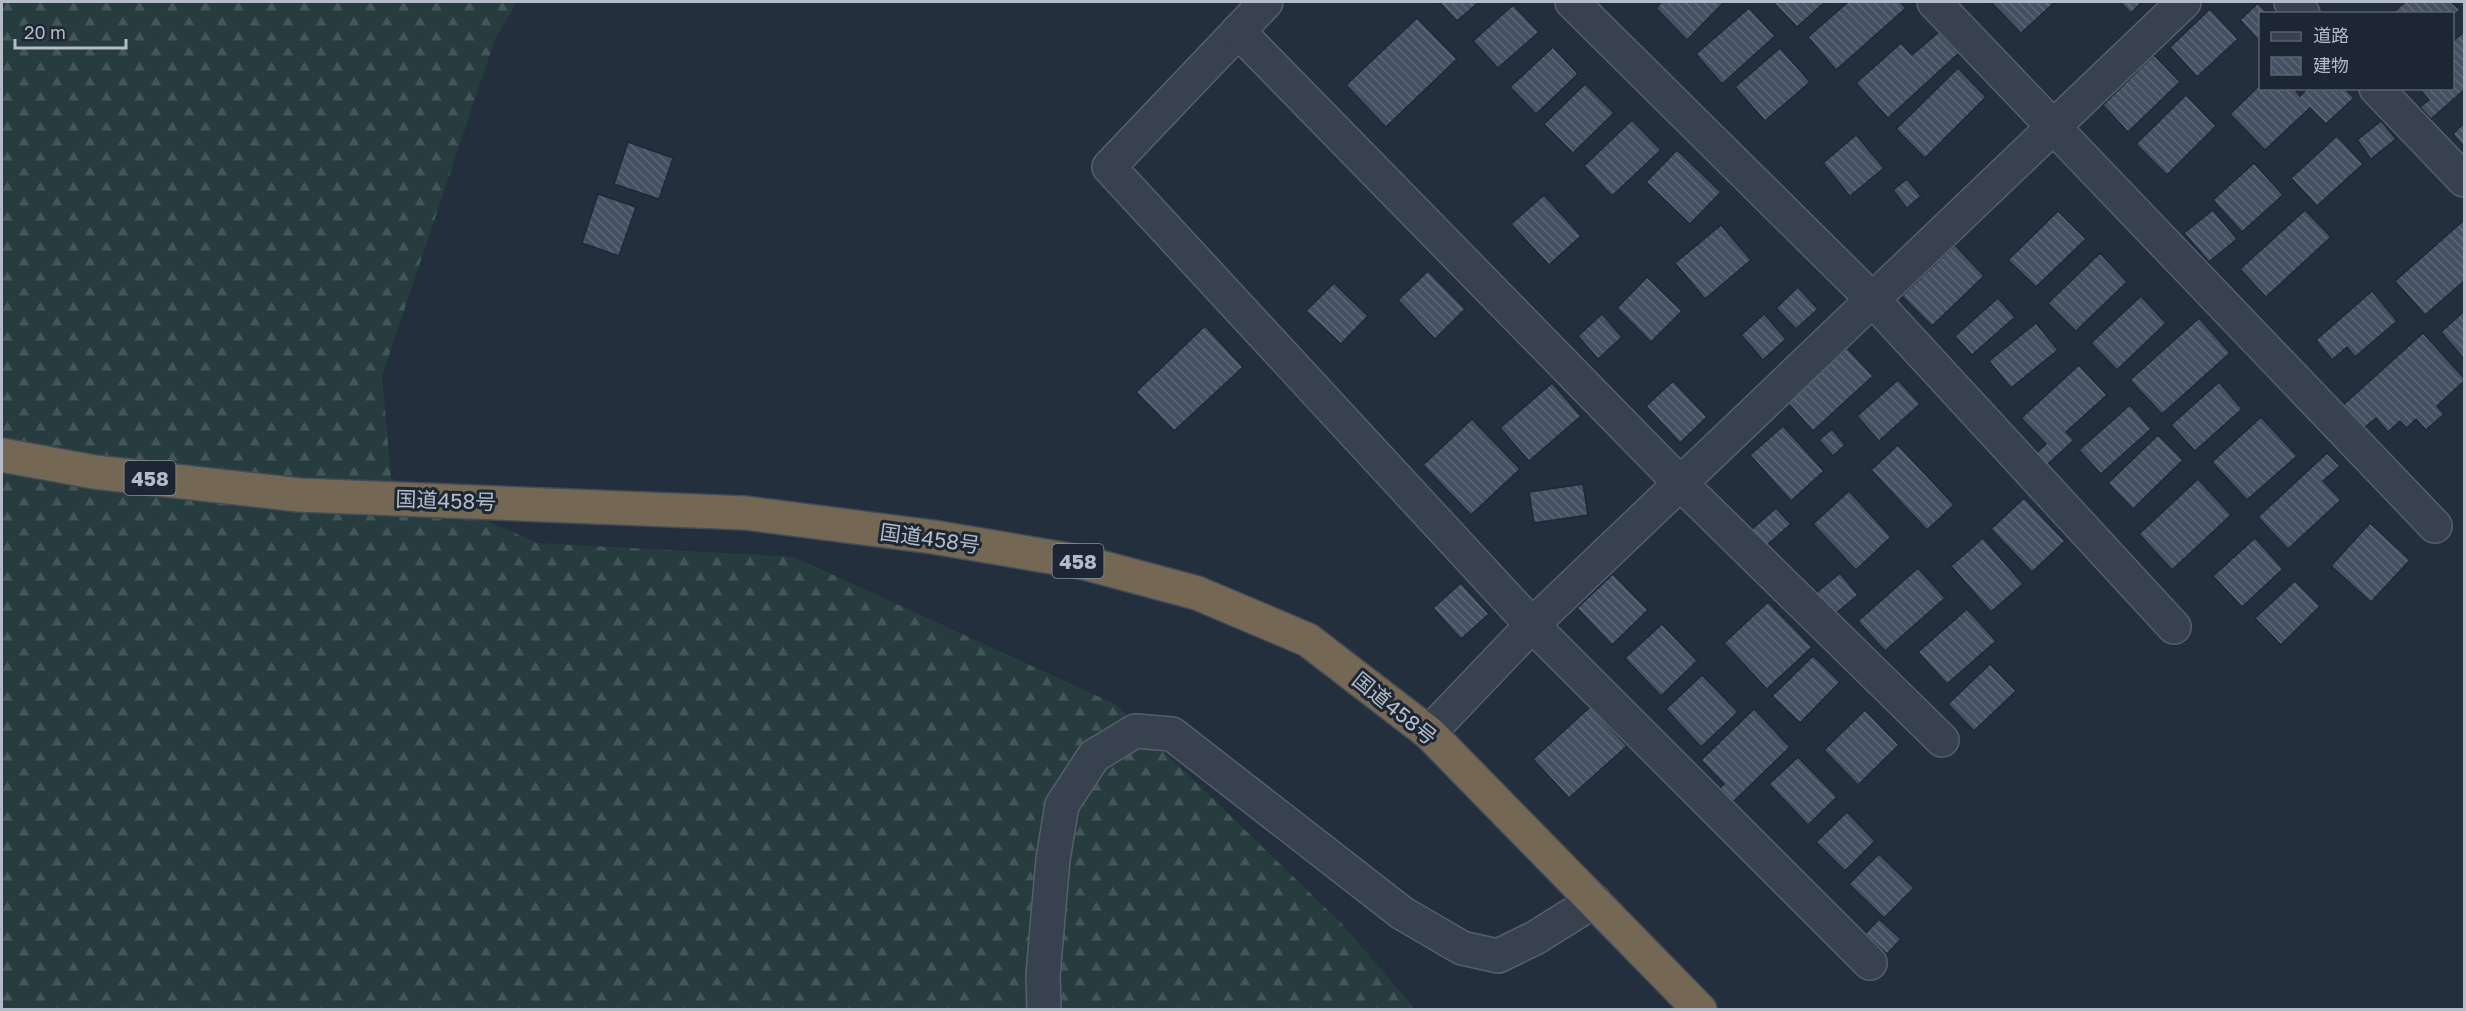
<svg xmlns="http://www.w3.org/2000/svg" width="2466" height="1011" font-family="'Golos Text','Noto Sans JP',sans-serif">
<style>
.forest{fill:url(#forest-firs)}
.building{fill:url(#building-back-hatch);stroke:#1f2835;stroke-width:1.5}
.lines{fill:none;stroke-linecap:round;stroke-linejoin:round}
.minor-casing{stroke:#565f6c;stroke-width:36}
.highway-casing{stroke:#434c59;stroke-width:36}
.minor{stroke:#38414e;stroke-width:33}
.highway{stroke:#746855;stroke-width:33}
.labels{text-anchor:middle;dominant-baseline:central;stroke-width:6;stroke-linejoin:round;paint-order:stroke}
.shield{fill:#1d2633;stroke:#878f9c;stroke-width:1.5}
.shield-label{font-size:20px;font-weight:bold;fill:#b4bcc9}
.street-label{font-size:21px;fill:#b4bcc9;stroke:#1d2633}
</style>
<defs>
<pattern id="forest-firs" width="22" height="20" patternUnits="userSpaceOnUse" patternTransform="scale(1.5)"><rect width="22" height="20" fill="#263c3f"/><path d="M5 1l3.5 6h-7zM16 11l3.5 6h-7z" fill="#435659"/></pattern>
<pattern id="building-back-hatch" width="6" height="6" patternUnits="userSpaceOnUse" patternTransform="scale(1.5)"><rect width="6" height="6" fill="#455162"/><path d="M-1 5l2 2M0 0l6 6M5-1l2 2" fill="none" stroke="#5d6877"/></pattern>
</defs>
<rect width="100%" height="100%" fill="#242f3e"/>
<!-- forest -->
<path class="forest" d="M2 2H517L495 39 382 376 391 478 537 543 794 557 1115 704 1341 923 1415 1009 2 1010Z"/>
<!-- building -->
<g class="building">
<path d="M1439 2H1479L1457 21Z"/>
<path d="M1662 2H1724L1687 40 1656 8Z"/>
<path d="M1773 2H1825L1797 27Z"/>
<path d="M1848 2H1900L1906 8 1836 70 1808 37Z"/>
<path d="M1991 2H2055L2021 33Z"/>
<path d="M2120 2H2142L2131 13Z"/>
<path d="M2405 2H2451L2460 10 2452 17V14H2392Z"/>
<path d="M2258 3 2268 14H2260V42L2240 20Z"/>
<path d="M1513 5 1539 32 1498 68 1473 41Z"/>
<path d="M1749 8 1775 36 1722 84 1696 54Z"/>
<path d="M2210 9 2238 39 2197 77 2170 47Z"/>
<path d="M1417 18 1457 59 1386 127 1346 85Z"/>
<path d="M1939 32 1959 53 1888 118 1856 83 1901 43 1912 55Z"/>
<path d="M2464 32V90L2431 119 2420 107 2429 100 2419 88H2452V42Z"/>
<path d="M1553 47 1578 74 1536 114 1510 87Z"/>
<path d="M1780 48 1810 82 1765 121 1735 87Z"/>
<path d="M2154 55 2180 82 2128 132 2103 105Z"/>
<path d="M1958 68 1986 97 1925 158 1896 129Z"/>
<path d="M1585 84 1614 113 1573 153 1544 124Z"/>
<path d="M2260 85V88H2294L2300 96 2308 88H2344L2354 98 2326 124 2310 108 2265 150 2230 114Z"/>
<path d="M2186 95 2216 126 2167 175 2136 144Z"/>
<path d="M1632 120 1661 150 1612 196 1584 166Z"/>
<path d="M2381 121 2396 139 2371 159 2357 140Z"/>
<path d="M2464 123V147L2453 134Z"/>
<path d="M1856 135 1884 168 1850 196 1823 163Z"/>
<path d="M2337 136 2363 164 2317 206 2291 178Z"/>
<path d="M628 142 673 158 659 199 614 184Z"/>
<path d="M1677 150 1721 192 1690 224 1646 182Z"/>
<path d="M2254 163 2283 195 2242 232 2213 200Z"/>
<path d="M1907 179 1921 196 1907 208 1893 190Z"/>
<path d="M598 194 636 207 619 256 582 243Z"/>
<path d="M1544 195 1581 236 1549 265 1511 224Z"/>
<path d="M2213 210 2237 239 2209 262 2184 233Z"/>
<path d="M2305 210 2331 237 2266 297 2240 269Z"/>
<path d="M2058 211 2086 239 2036 287 2008 260Z"/>
<path d="M2464 220V281L2425 315 2395 281Z"/>
<path d="M1721 225 1751 260 1705 299 1675 263Z"/>
<path d="M1955 245 1984 276 1932 326 1902 296Z"/>
<path d="M2100 253 2127 282 2076 331 2048 303Z"/>
<path d="M1428 271 1465 309 1435 339 1398 300Z"/>
<path d="M1647 277 1682 311 1651 342 1617 308Z"/>
<path d="M1334 283 1368 316 1341 344 1306 311Z"/>
<path d="M1798 287 1818 309 1796 329 1776 308Z"/>
<path d="M2372 291 2397 321 2355 357 2347 347 2332 360 2316 340Z"/>
<path d="M2141 296 2166 323 2117 370 2091 343Z"/>
<path d="M1998 298 2015 317 1972 355 1955 336Z"/>
<path d="M2464 311V359L2441 332Z"/>
<path d="M1602 314 1622 337 1598 359 1578 336Z"/>
<path d="M1764 314 1786 339 1763 360 1741 335Z"/>
<path d="M2199 318 2230 353 2162 414 2130 380Z"/>
<path d="M2036 323 2058 350 2011 388 1989 361Z"/>
<path d="M1205 326 1243 367 1174 431 1136 392Z"/>
<path d="M2423 333 2464 378V381L2437 406 2444 414 2426 430 2416 419 2407 428 2400 421 2388 432 2376 418 2363 429 2342 406Z"/>
<path d="M1847 348 1873 376 1813 431 1787 402Z"/>
<path d="M2079 365 2107 395 2066 432 2074 440 2046 466 2035 454 2046 444 2021 418Z"/>
<path d="M1898 380 1920 404 1879 441 1857 416Z"/>
<path d="M1673 381 1707 417 1680 443 1646 406Z"/>
<path d="M2219 382 2242 409 2195 451 2171 425Z"/>
<path d="M1552 383 1581 416 1529 461 1500 428Z"/>
<path d="M2130 405 2151 429 2101 474 2079 450Z"/>
<path d="M2261 417 2297 456 2247 500 2212 462Z"/>
<path d="M1472 419 1520 469 1471 515 1423 465Z"/>
<path d="M1783 426 1824 471 1791 501 1750 455Z"/>
<path d="M1832 429 1845 445 1833 456 1819 440Z"/>
<path d="M2158 435 2183 460 2133 509 2108 483Z"/>
<path d="M1898 445 1954 505 1927 530 1871 470Z"/>
<path d="M2327 453 2340 466 2323 481 2341 500 2288 549 2258 517Z"/>
<path d="M2198 479 2231 515 2172 570 2139 534Z"/>
<path d="M1583 484 1588 515 1534 523 1529 492Z"/>
<path d="M1849 491 1891 537 1856 570 1813 524Z"/>
<path d="M2024 498 2065 541 2032 572 1991 529Z"/>
<path d="M1776 508 1791 524 1766 546 1751 530Z"/>
<path d="M2370 523 2410 560 2371 602 2331 566Z"/>
<path d="M1983 538 2023 584 1991 612 1951 566Z"/>
<path d="M2255 538 2283 569 2242 607 2213 576Z"/>
<path d="M1918 568 1945 598 1885 651 1858 621Z"/>
<path d="M1840 573 1858 595 1834 615 1816 593Z"/>
<path d="M1613 574 1648 610 1612 645 1577 608Z"/>
<path d="M2295 581 2320 606 2281 645 2255 618Z"/>
<path d="M1461 583 1489 614 1461 639 1433 608Z"/>
<path d="M1768 602 1812 647 1767 689 1724 643Z"/>
<path d="M1967 609 1996 641 1947 684 1918 652Z"/>
<path d="M1662 624 1697 661 1661 696 1625 658Z"/>
<path d="M1813 656 1840 682 1800 723 1772 696Z"/>
<path d="M1990 664 2016 691 1974 731 1948 704Z"/>
<path d="M1702 675 1738 712 1701 747 1666 709Z"/>
<path d="M1590 707 1627 746 1569 798 1533 759Z"/>
<path d="M1754 709 1790 747 1732 803 1719 789 1724 784 1701 760Z"/>
<path d="M1865 710 1899 745 1858 785 1824 750Z"/>
<path d="M1798 757 1837 797 1808 825 1769 784Z"/>
<path d="M1847 812 1875 841 1845 871 1816 842Z"/>
<path d="M1879 854 1914 888 1884 918 1849 884Z"/>
<path d="M1879 919 1901 939 1887 954 1865 934Z"/>
</g>
<g class="lines">
<!-- minor casing -->
<g class="minor-casing">
<g id="minor">
<path d="M1266 2 1109 167 1532 625 1870 963"/>
<path d="M1572 2 1872 299 2174 627"/>
<path d="M1934 2 2435 526"/>
<path d="M2291 2 2303 14"/>
<path d="M1238 31 1679 482 1942 740"/>
<path d="M2376 88 2464 180"/>
<path d="M1429 733 1532 625 2184 2"/>
<path d="M1044 1010 1043 975 1053 859 1062 805 1094 756 1135 731 1172 734 1402 913 1462 948 1498 956 1535 938 1594 901"/>
</g>
</g>
<!-- highway casing -->
<g class="highway-casing">
<path id="highway" d="M2 455 94 472 299 495 746 513 933 537 1081 562 1197 593 1308 640 1429 733 1700 1010"/>
</g>
<!-- minor -->
<use href="#minor" class="minor"/>
<!-- highway -->
<use href="#highway" class="highway"/>
</g>
<g class="labels">
<!-- shield labels -->
<g class="shield">
<rect x="124.5" y="461" width="51" height="34" rx="4.5"/>
<rect x="1052.5" y="544" width="51" height="34" rx="4.5"/>
</g>
<g class="shield-label">
<text x="150" y="478">458</text>
<text x="1078" y="561">458</text>
</g>
<!-- street labels -->
<g class="street-label">
<text transform="translate(446 500) rotate(2)">国道458号</text>
<text transform="translate(930 538) rotate(8)">国道458号</text>
<text transform="translate(1395 708) rotate(39)">国道458号</text>
</g>
</g>
<!-- border -->
<rect width="2466" height="1011" fill="none" stroke="#b4bcc9" stroke-width="6"/>
<!-- legend -->
<rect x="2259" y="12" width="195" height="78" fill="#1d2633" stroke="#59626f" stroke-width="1.5"/>
<rect x="2271" y="32" width="30" height="9" fill="#38414e" stroke="#59626f" stroke-width="1.5"/>
<text x="2313" y="42" font-size="18" fill="#b4bcc9">道路</text>
<rect x="2271" y="57" width="30" height="18" fill="url(#building-back-hatch)" stroke="#59626f" stroke-width="1.5"/>
<text x="2313" y="72" font-size="18" fill="#b4bcc9">建物</text>
<!-- scale -->
<path d="M15 39v9h111v-9" fill="none" stroke="#b4bcc9" stroke-width="3"/>
<text x="24" y="39" font-size="18" fill="#b4bcc9" stroke="#1d2633" stroke-width="4.5" paint-order="stroke">20 m</text>
</svg>
